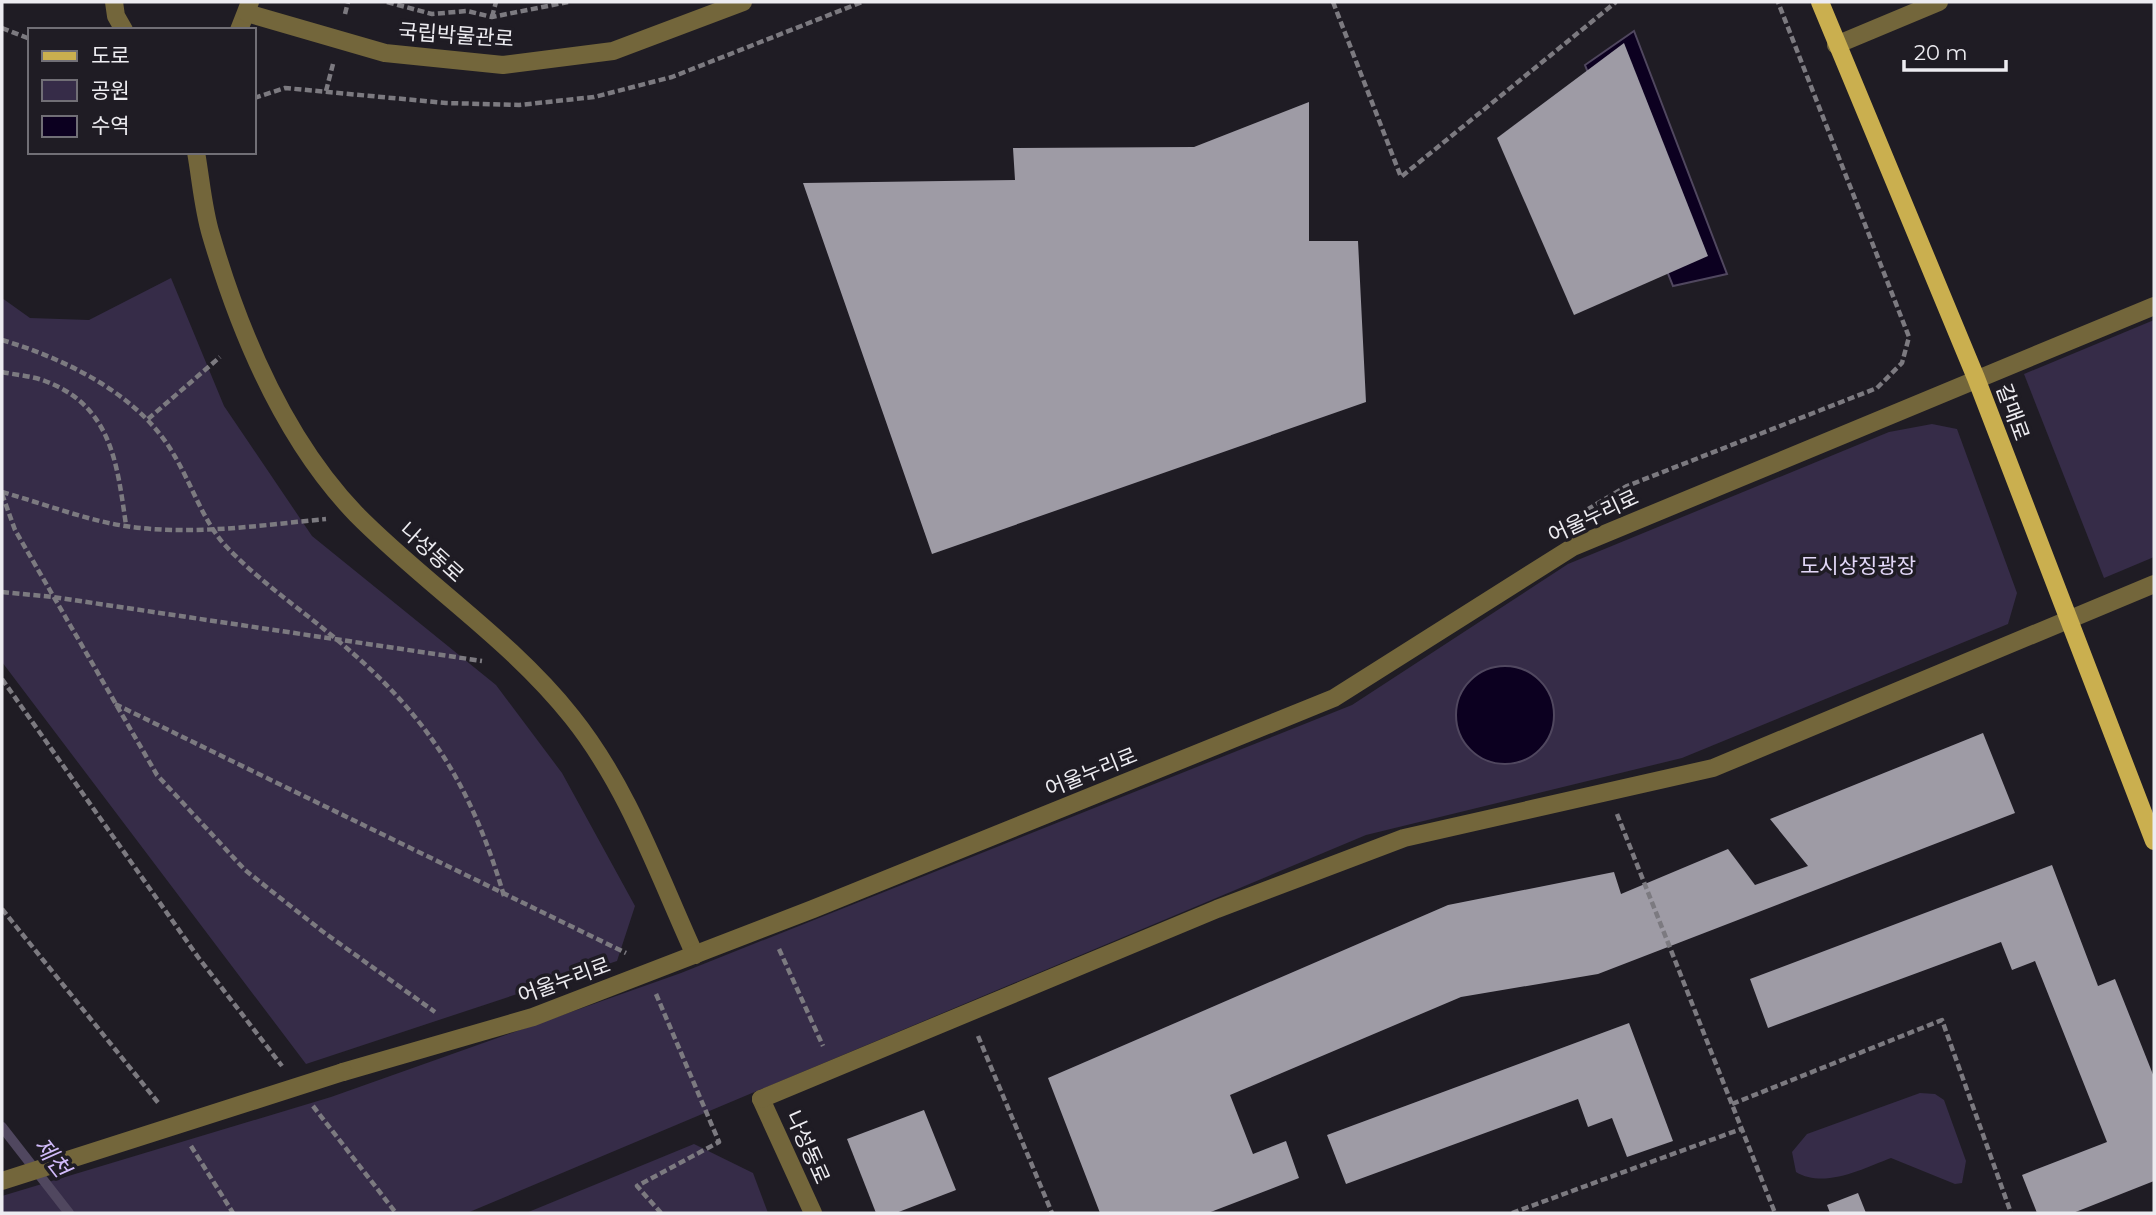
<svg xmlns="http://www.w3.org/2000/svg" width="2156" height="1215" font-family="Montserrat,'Noto Sans KR',sans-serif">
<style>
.green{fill:#362c48}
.water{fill:#0c0020;stroke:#50475f;stroke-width:2}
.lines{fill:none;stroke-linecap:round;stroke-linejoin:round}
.stream{stroke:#50475f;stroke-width:10}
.building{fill:#9e9ba5}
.path{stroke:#7c7a80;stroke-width:4.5;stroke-dasharray:7 3.5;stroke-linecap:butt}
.minor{stroke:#73663b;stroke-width:18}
.tertiary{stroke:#73663b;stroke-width:18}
.primary{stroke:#caaf4f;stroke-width:18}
.tertiary-bridge{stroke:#73663b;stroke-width:18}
.labels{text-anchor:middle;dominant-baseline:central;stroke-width:7;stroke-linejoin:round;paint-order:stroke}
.street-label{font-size:21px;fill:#edecf1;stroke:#1f1c24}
.park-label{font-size:21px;fill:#e2d7f7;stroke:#1f1c24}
.water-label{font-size:23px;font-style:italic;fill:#d2bcfb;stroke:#1f1c24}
</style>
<rect width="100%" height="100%" fill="#1f1c24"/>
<!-- green -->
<g class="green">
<path d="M171 278 224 406 312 536 496 685 562 773 635 906 617 961 306 1064 2 662V298L30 318 89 320Z"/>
<path d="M2154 320V557L2104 578 2024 374Z"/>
<path d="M1932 424 1957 429 2017 593 2008 624 1682 758 1366 835 467 1213H2V1196L331 1097 681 973 1352 705 1568 564 1889 432Z"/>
<path d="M1920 1093 1935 1094 1944 1100 1966 1161 1962 1183 1955 1184 1891 1158C1862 1169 1824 1189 1796 1172L1792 1152 1807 1134Z"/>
<path d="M694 1144 753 1173 768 1213H526Z"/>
</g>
<!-- water -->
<g class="water">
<path d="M1634 31 1727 274 1673 286 1585 65Z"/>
<circle cx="1505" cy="715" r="49"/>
</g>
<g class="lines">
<!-- stream -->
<path class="stream" d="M2 1127 69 1213"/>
</g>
<!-- building -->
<g class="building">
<path d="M1624 43 1708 256 1574 315 1497 138Z"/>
<path d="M1309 102V241H1358L1366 402 932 554 803 183 1015 180 1013 148 1194 147Z"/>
<path d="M1983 733 2015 813 1598 974 1461 997 1230 1095 1253 1154 1286 1141 1299 1178 1208 1213H1100L1048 1078 1448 905 1614 872 1621 894 1728 849 1755 885 1808 866 1770 819Z"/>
<path d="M2052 865 2098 986 2115 979 2154 1077V1181L2073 1213H2037L2022 1175 2107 1142 2035 961 2012 970 2001 942 1768 1028 1750 979Z"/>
<path d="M1629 1023 1673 1141 1627 1157 1612 1118 1588 1127 1578 1099 1346 1184 1327 1135Z"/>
<path d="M924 1110 956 1190 896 1213H876L847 1139Z"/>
<path d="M1858 1193 1866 1213H1830L1827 1205Z"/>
</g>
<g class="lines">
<!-- path -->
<g class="path">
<path d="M387 2 432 14 467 11 492 17 568 2"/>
<path d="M1333 2 1401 177 1616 2"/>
<path d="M345 14 348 2"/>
<path d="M492 17 496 2"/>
<path d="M2 28 30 39"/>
<path d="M326 91 333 64"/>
<path d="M254 98 285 88 446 103 519 105 594 97 672 77 862 2"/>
<path d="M2 340C66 359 140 395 174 455 191 483 202 518 223 543 257 580 298 607 336 639 426 713 471 784 504 896"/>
<path d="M2 372C16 375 32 376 45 381 112 406 117 464 126 525"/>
<path d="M148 419 220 357"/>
<path d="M2 492C34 501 67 513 100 521 173 539 252 526 326 519"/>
<path d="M2 494 15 530 157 775 245 870 322 931 435 1012"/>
<path d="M1578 515 1627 486 1877 388 1902 363 1909 337 1778 2"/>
<path d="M2 592 53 597 482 661"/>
<path d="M2 679 198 957 282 1066"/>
<path d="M115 704 626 953"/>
<path d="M1617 814 1775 1213"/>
<path d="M2 909 160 1105"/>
<path d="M779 949 823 1046"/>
<path d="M656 994 719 1142 637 1186 661 1213"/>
<path d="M978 1036 1052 1213"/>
<path d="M1732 1104 1942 1020 2011 1213"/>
<path d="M313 1106 396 1213"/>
<path d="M191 1146 233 1213"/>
<path d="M1512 1213 1741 1129"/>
</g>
<!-- minor -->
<g class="minor">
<path d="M114 2 116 16 124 30"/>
<path d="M239 30 250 2"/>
<path d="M1836 45 1939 2"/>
<path d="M196 152C201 180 203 209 211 235 240 334 284 439 356 514 425 584 510 639 572 717 628 787 658 874 695 955"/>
<path d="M761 1099 813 1213"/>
</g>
<!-- tertiary -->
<g class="tertiary">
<path d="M247 13 385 53 503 65 613 51 743 2"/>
<path d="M343 1072 533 1017 813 909 1334 698 1573 547 2154 306"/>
<path d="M761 1099 1217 909 1404 838 1713 768 2154 584"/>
</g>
<!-- primary -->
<path class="primary" d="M1820 2 1976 378 2154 841"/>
<!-- tertiary-bridge -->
<path class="tertiary-bridge" d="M2 1181 343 1072"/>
</g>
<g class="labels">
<!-- street labels -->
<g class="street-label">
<text transform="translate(456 35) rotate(4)">국립박물관로</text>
<text transform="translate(2013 412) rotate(70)">갈매로</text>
<text transform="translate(1593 516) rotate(-25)">어울누리로</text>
<text transform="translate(432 552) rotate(42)">나성동로</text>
<text transform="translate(1091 772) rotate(-22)">어울누리로</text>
<text transform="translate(564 980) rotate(-20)">어울누리로</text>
<text transform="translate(808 1147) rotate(66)">나성동로</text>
</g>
<!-- park labels -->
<g class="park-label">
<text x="1858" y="565">도시상징광장</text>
</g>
<!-- water labels -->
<g class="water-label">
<text transform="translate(52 1157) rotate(52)">제천</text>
</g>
</g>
<!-- border -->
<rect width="2156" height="1215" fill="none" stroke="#edecf1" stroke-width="7"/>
<!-- legend -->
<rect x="28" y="28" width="228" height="126" fill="#1f1c24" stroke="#716f76" stroke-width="2"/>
<rect x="42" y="51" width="35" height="10" fill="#caaf4f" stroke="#716f76" stroke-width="2"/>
<text x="91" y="63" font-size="21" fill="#edecf1">도로</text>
<rect x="42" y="80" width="35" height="21" fill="#362c48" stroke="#716f76" stroke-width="2"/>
<text x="91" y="98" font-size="21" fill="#edecf1">공원</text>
<rect x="42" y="116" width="35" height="21" fill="#0c0020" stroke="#716f76" stroke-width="2"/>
<text x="91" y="133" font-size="21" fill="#edecf1">수역</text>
<!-- scale -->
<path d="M1904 60v10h102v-10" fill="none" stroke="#edecf1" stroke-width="3.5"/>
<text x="1914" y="60" font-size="21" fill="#edecf1" stroke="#1f1c24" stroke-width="5" paint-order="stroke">20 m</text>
</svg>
